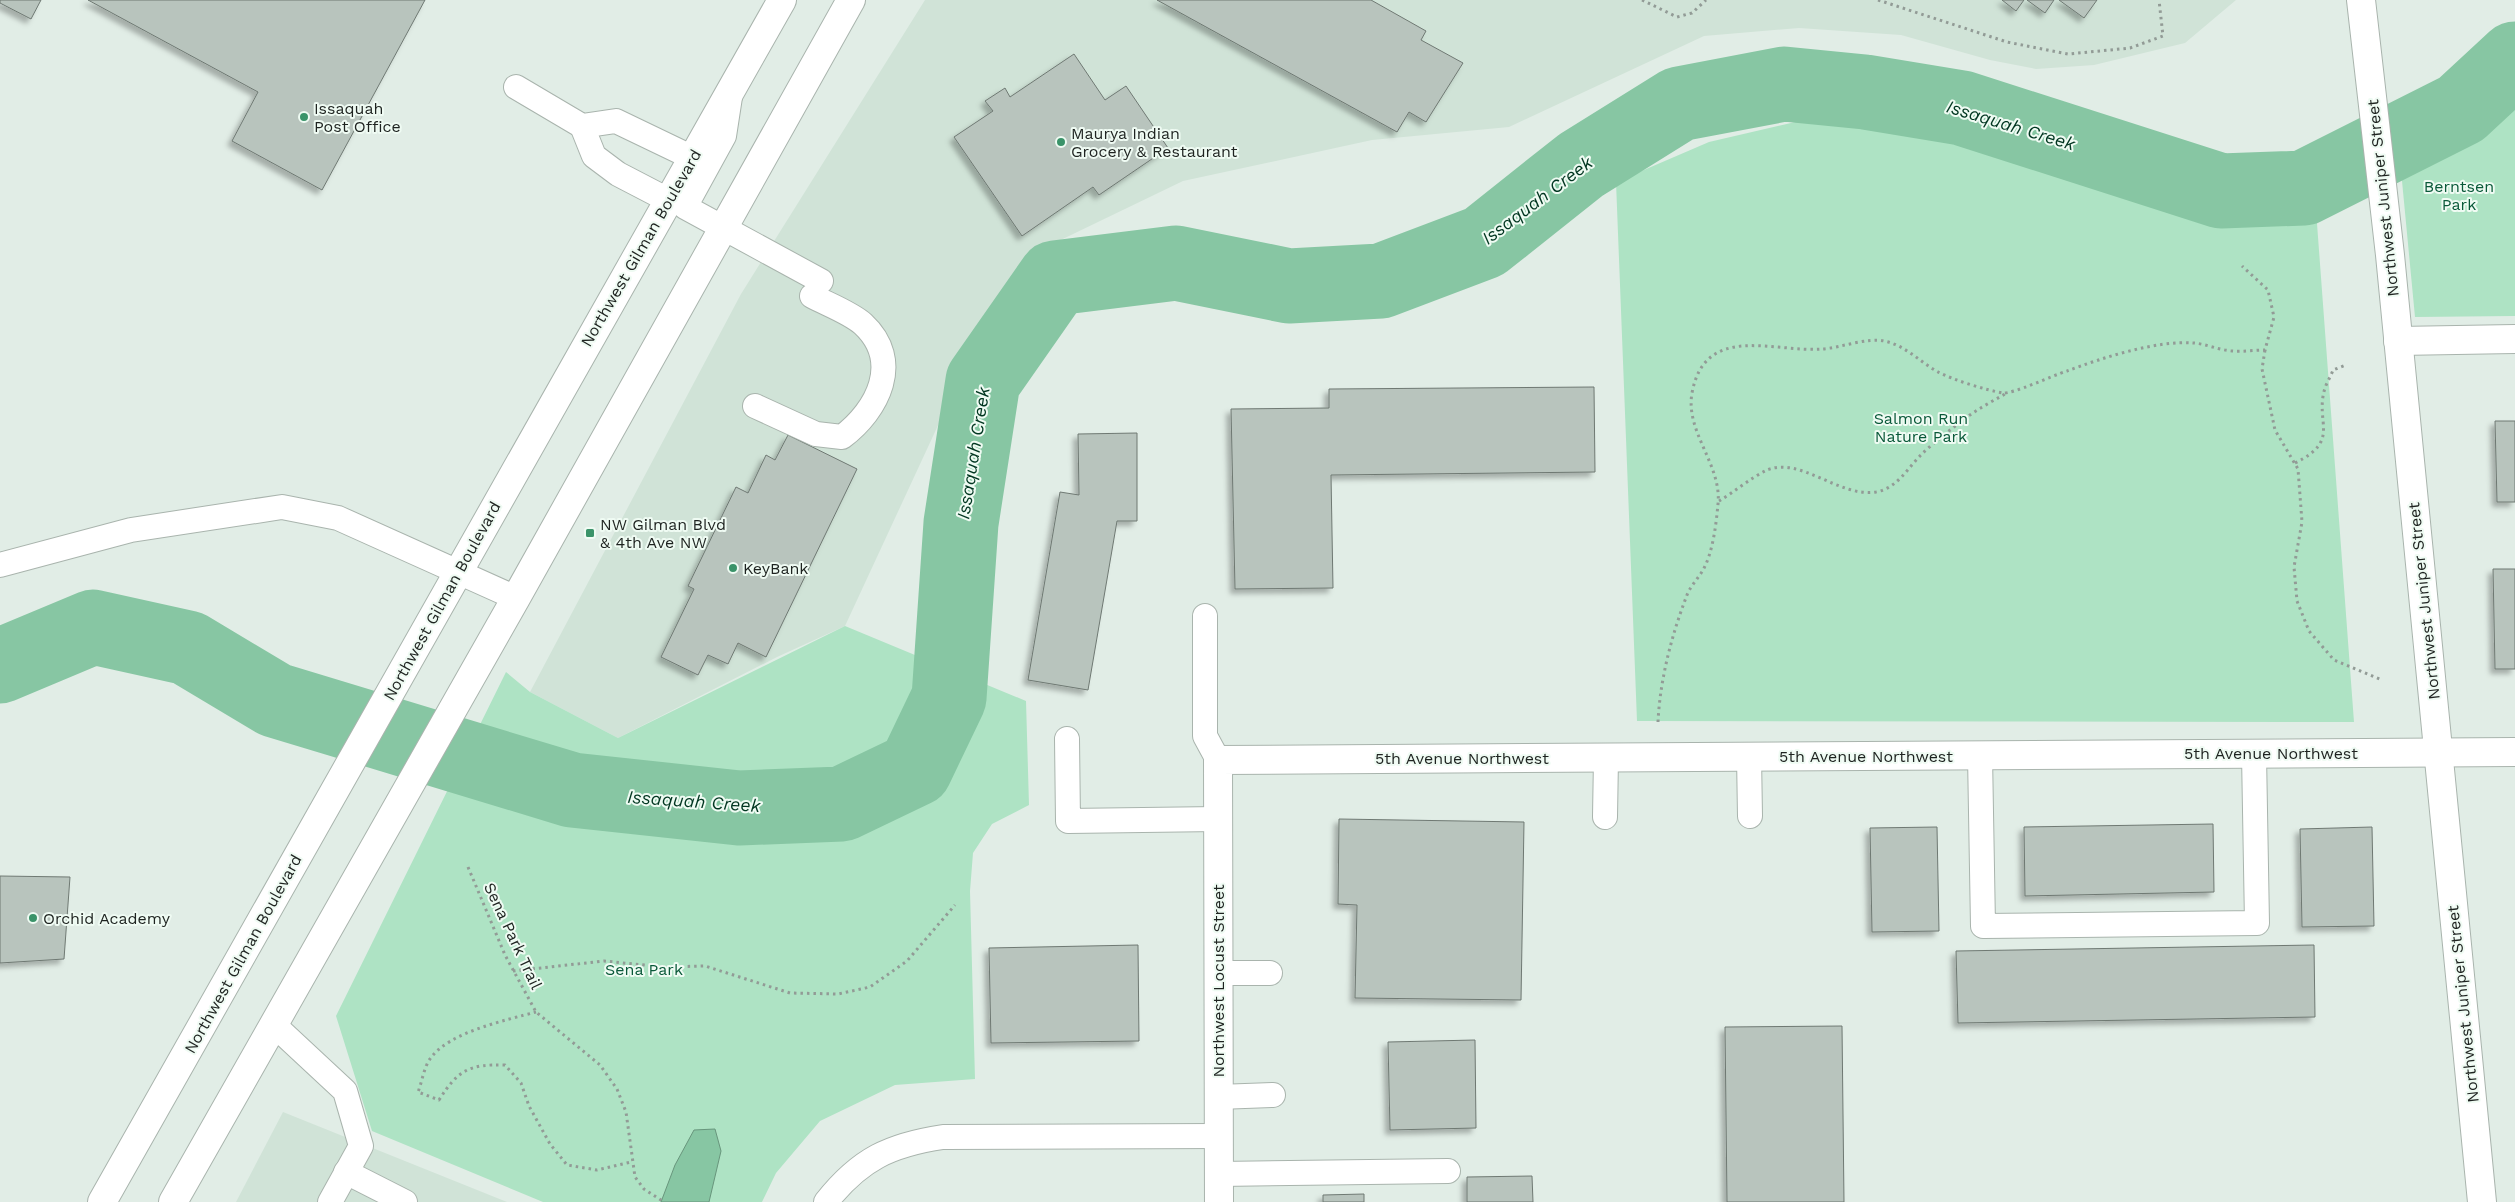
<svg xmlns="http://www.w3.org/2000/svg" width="2515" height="1202" font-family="'Work Sans',sans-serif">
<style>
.built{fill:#d0e3d7}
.green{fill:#aee3c4}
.water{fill:#87c6a3;stroke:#68957c}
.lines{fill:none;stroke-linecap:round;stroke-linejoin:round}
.river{stroke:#87c6a3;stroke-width:75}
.building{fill:#b8c4bd;stroke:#6f7973;filter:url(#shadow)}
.service-casing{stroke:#a9b4ad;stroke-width:26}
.minor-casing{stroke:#a9b4ad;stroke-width:30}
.tertiary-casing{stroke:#a9b4ad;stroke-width:30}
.path{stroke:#929b96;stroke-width:3;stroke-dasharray:2.5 4;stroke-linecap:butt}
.service{stroke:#fff;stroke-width:24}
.minor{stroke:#fff;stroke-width:28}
.tertiary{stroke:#fff;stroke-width:28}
.poi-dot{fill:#3a9369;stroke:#effbf3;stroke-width:2}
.labels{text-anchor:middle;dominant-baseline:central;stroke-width:4;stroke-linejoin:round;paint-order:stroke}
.poi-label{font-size:16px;fill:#1e2320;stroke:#effbf3;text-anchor:start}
.park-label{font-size:16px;fill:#095939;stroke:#effbf3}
.street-label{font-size:16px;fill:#1e2320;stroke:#effbf3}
.water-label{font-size:18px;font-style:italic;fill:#003620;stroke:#effbf3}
</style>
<defs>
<filter id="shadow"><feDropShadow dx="-4.5" dy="4.5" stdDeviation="2.5" flood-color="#0004"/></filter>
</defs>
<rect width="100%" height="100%" fill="#e1ede6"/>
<!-- built -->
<g class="built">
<path d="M925 0H2236L2185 43 2094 65 2036 69 1990 60 1901 35 1799 28 1704 36 1509 127 1372 140 1183 181 1042 249 953 393 845 626 777 657 618 738 530 692 741 294Z"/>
<path d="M283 1112 507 1202H236Z"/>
</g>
<!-- green -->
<g class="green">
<path d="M2515 83V316L2415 317 2400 160 2430 146 2476 119Z"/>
<path d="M1817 117 1949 127 2206 211 2316 210 2354 722 1637 721 1616 182 1709 142Z"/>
<path d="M845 626 1026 701 1029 805 992 824 973 853 970 891 975 1079 895 1085 820 1121 776 1173 762 1202H543L372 1131 336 1016 506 672 530 692 618 738Z"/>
</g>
<!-- water -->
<path class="water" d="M715 1129 721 1151 709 1202H661L675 1165 694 1130Z"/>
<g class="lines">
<!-- river -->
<path class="river" d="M0 666 93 627 188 648 275 700 572 790 739 808 842 804 915 769 949 698 961 523 983 381 1055 278 1176 263 1289 286 1381 281 1484 242 1581 165 1679 104 1784 84 1865 92 1962 108 2221 191 2304 188 2461 109 2515 59"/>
</g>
<!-- building -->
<g class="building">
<path d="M0 0H41L31 19 0 3Z"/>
<path d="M88 0H425L322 190 232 141 258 92Z"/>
<path d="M1157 0H1371L1426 31 1421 40 1463 63 1426 122 1409 112 1397 132Z"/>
<path d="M2002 0H2024L2016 11Z"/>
<path d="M2027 0H2054L2045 13Z"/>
<path d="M2059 0H2097L2084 18Z"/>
<path d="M1074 54 1105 100 1126 86 1168 148 1099 195 1093 187 1022 236 954 137 993 111 985 101 1005 88 1010 97Z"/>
<path d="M1594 387 1595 472 1331 475 1333 588 1235 589 1231 409 1329 408V389Z"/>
<path d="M2495 421H2515V502H2497Z"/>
<path d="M1137 433V521H1117L1088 690 1028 680 1060 492 1079 495 1078 434Z"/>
<path d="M788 435 857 469 766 657 738 643 728 664 708 655 698 675 661 657 694 589 688 586 736 487 748 493 766 455 775 460Z"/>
<path d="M2493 569H2515V669H2495Z"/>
<path d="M1339 819 1524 822 1521 1000 1355 998 1357 905 1338 904Z"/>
<path d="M2213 824 2214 892 2025 896 2024 827Z"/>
<path d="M1937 827 1939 931 1872 932 1870 828Z"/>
<path d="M2372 827 2374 926 2302 927 2300 829Z"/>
<path d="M0 876 70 877 64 959 0 963Z"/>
<path d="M1138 945 1139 1041 991 1043 989 948Z"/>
<path d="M2314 945 2315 1017 1958 1023 1956 951Z"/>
<path d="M1842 1026 1844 1202H1727L1725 1027Z"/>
<path d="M1475 1040 1476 1128 1390 1130 1388 1042Z"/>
<path d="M1532 1176 1533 1202H1467V1177Z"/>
<path d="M1364 1194V1202H1323V1195Z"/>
</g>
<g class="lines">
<!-- service casing -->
<g class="service-casing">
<g id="service">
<path d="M516 87 582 126 616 121 693 158"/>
<path d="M730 97 724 136 685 207 821 281"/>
<path d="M582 126 594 156 618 174 668 200"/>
<path d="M755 406 816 434 842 437C878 410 903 361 863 324 851 313 827 304 812 296"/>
<path d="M0 565 131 530 282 507 338 518 516 598"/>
<path d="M1205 616V736L1218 760"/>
<path d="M1067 739 1068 821 1218 819"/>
<path d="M1980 755 1983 926 2257 923 2254 754"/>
<path d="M1749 756 1750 816"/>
<path d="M1605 817 1606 758"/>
<path d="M1218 973H1270"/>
<path d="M273 1024 345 1091 361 1146 330 1202"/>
<path d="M1218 1097 1273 1095"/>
<path d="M346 1172 405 1202"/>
<path d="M1219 1174 1448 1171"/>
<path d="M826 1202C860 1159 890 1145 943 1137L1218 1136"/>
</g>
</g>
<!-- minor casing -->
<g class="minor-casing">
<g id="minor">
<path d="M2361 0 2390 255 2482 1202"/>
<path d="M2398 341 2515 339"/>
<path d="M1219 1202 1218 760 2515 752"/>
</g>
</g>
<!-- tertiary casing -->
<g class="tertiary-casing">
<g id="tertiary">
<path d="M102 1202 782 0"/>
<path d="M173 1202 516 598 851 0"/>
</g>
</g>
<!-- path -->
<g class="path">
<path d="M1642 0 1677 17 1692 13 1706 0"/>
<path d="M1878 0 2007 42 2068 54 2130 48 2163 36 2159 0"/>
<path d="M2265 350 2262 369 2275 430 2298 469 2302 522 2294 567 2297 601 2309 631 2334 660 2382 680"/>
<path d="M2295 463C2342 440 2314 423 2325 388 2327 382 2331 376 2333 370L2346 365"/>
<path d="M1719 501C1734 492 1752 477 1767 470 1800 456 1840 498 1876 492 1898 488 1908 467 1922 454 1934 442 1949 431 1963 420 1976 410 1991 402 2005 394"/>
<path d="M1658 722C1660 679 1672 634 1687 595 1691 585 1698 579 1703 570 1713 552 1716 525 1718 504 1722 465 1685 432 1692 393 1705 322 1775 353 1822 349 1840 348 1868 337 1884 341 1905 345 1920 362 1938 372 1953 380 1986 390 2003 393 2013 394 2054 375 2067 371 2102 358 2156 340 2194 343 2206 344 2219 350 2232 351 2242 352 2254 350 2265 350L2274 317 2268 290 2242 266"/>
<path d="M468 867 505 955 536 1012 600 1065 617 1089 626 1112 635 1177 644 1189 664 1202"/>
<path d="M513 971 604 961 664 967 705 966 790 993 838 994 870 987 907 961 955 905"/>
<path d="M536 1012C507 1020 448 1032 430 1059 424 1067 422 1082 418 1092L439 1100C458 1070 469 1064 505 1065L521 1083 529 1106 550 1144 567 1165 597 1170 631 1162"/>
</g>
<!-- service -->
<use href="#service" class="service"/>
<!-- minor -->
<use href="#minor" class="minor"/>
<!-- tertiary -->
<use href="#tertiary" class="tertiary"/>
</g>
<!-- markers -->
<g class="poi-dot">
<circle cx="304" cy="117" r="5"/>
<circle cx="1061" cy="142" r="5"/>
<rect x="585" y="528" width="10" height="10" rx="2.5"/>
<circle cx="733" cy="568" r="5"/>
<circle cx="33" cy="918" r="5"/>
</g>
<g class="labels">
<!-- poi labels -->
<g class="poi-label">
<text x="314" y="108">Issaquah<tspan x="314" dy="18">Post Office</tspan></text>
<text x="1071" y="133">Maurya Indian<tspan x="1071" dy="18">Grocery &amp; Restaurant</tspan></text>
<text x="600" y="524">NW Gilman Blvd<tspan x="600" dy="18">&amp; 4th Ave NW</tspan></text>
<text x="743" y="568">KeyBank</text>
<text x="43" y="918">Orchid Academy</text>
</g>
<!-- park labels -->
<g class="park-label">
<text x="2459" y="186">Berntsen<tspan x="2459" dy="18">Park</tspan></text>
<text x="1921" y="418">Salmon Run<tspan x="1921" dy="18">Nature Park</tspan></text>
<text x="644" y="969">Sena Park</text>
</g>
<!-- street labels -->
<g class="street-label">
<text transform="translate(2383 198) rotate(-96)">Northwest Juniper Street</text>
<text transform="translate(641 248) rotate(-60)">Northwest Gilman Boulevard</text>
<text transform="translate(442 601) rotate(-61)">Northwest Gilman Boulevard</text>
<text transform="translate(2424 601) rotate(-96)">Northwest Juniper Street</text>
<text x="2271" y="753">5th Avenue Northwest</text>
<text x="1866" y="756">5th Avenue Northwest</text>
<text x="1462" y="758">5th Avenue Northwest</text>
<text transform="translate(513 936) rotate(65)">Sena Park Trail</text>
<text transform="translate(243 954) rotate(-61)">Northwest Gilman Boulevard</text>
<text transform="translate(1218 981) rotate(-90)">Northwest Locust Street</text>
<text transform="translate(2463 1004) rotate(-96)">Northwest Juniper Street</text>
</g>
<!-- water labels -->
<g class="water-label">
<text transform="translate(2011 125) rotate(17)">Issaquah Creek</text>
<text transform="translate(1537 200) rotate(-37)">Issaquah Creek</text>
<text transform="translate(973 453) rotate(-81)">Issaquah Creek</text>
<text transform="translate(694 801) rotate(4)">Issaquah Creek</text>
</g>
</g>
</svg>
